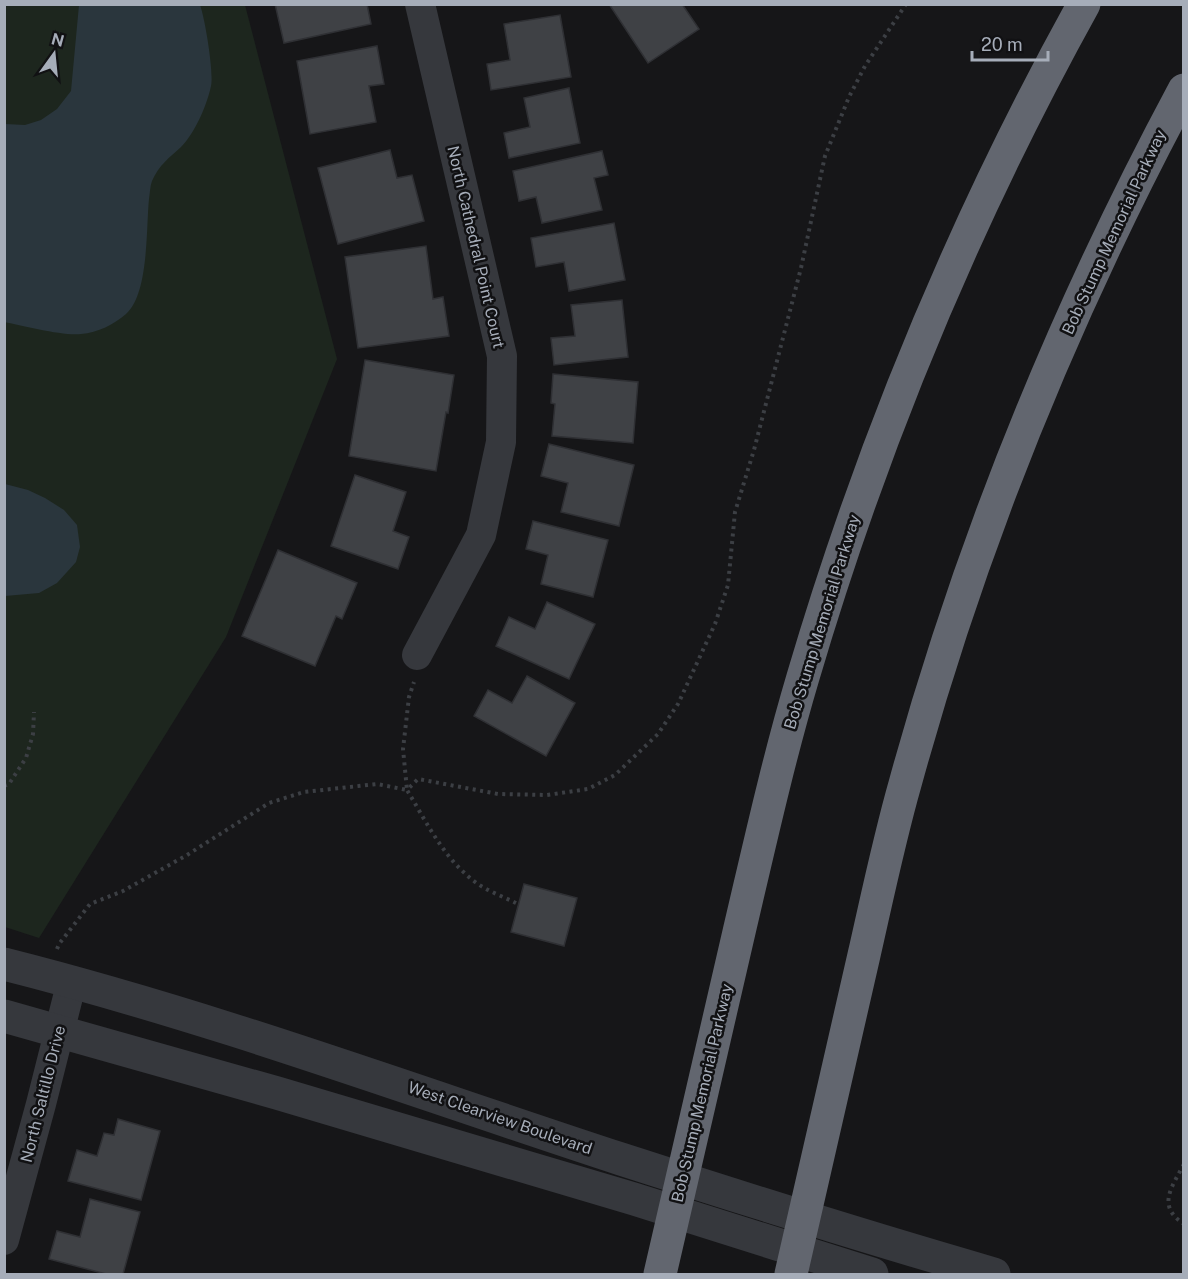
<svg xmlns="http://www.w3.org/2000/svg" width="1188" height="1279" font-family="'Public Sans',sans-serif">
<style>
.green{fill:#1d261e}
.water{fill:#2a363d}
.building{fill:#3f4145;stroke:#2f3034;stroke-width:1.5}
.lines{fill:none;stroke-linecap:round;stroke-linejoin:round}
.path{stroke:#3c3f44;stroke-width:4;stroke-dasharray:3 4.5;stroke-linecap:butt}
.minor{stroke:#36383d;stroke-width:30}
.tertiary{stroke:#36383d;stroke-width:33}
.motorway{stroke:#62666f;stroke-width:33}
.labels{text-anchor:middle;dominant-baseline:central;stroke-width:5;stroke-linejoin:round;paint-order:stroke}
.street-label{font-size:16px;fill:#a6adb9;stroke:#111113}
</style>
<rect width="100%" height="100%" fill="#161618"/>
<!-- green -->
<path class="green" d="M5 5H245L337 359 226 637 39 938 5 927Z"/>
<!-- water -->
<g class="water">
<path d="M79 5H200C205 18 214 73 211 86 207 105 195 133 181 147 169 158 159 165 152 181 150 186 150 193 149 199 146 228 149 294 126 314 114 324 98 333 81 334 62 336 25 326 4 322L5 124 25 125 41 120 57 109 71 91Z"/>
<path d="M5 484 28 490 45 498 64 510 77 525 80 547 76 562 57 583 39 593 5 596Z"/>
</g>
<!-- building -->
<g class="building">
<path d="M275 4H367L371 24 284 43Z"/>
<path d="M609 4H682L699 29 648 63Z"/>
<path d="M560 15 571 77 491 90 487 64 510 60 504 24Z"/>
<path d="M377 46 384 84 369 86 376 122 310 134 297 61Z"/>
<path d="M569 88 580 143 509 158 504 133 530 127 524 98Z"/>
<path d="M390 150 397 178 412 175 424 221 338 244 318 168Z"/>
<path d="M602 151 608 175 594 178 602 210 542 223 536 197 519 201 513 171Z"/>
<path d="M614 223 625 280 569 291 564 262 536 267 531 238Z"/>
<path d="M426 246 433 299 443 297 449 336 358 348 345 257Z"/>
<path d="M622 300 628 357 554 365 551 338 575 336 571 305Z"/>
<path d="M365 360 454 375 448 413 446 412 436 471 349 456Z"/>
<path d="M553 374 638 382 633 443 552 436 555 404 551 403Z"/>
<path d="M549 444 634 465 619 526 561 512 568 483 541 476Z"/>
<path d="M355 475 406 492 393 531 409 537 398 569 331 546Z"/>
<path d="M533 521 608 540 593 597 541 584 548 555 526 549Z"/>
<path d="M278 550 357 583 342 619 336 616 315 666 242 636Z"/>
<path d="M547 602 595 624 569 679 496 646 509 617 535 629Z"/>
<path d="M527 676 575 703 546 756 474 716 488 690 512 703Z"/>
<path d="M524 884 577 898 564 946 511 932Z"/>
<path d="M118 1119 160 1131 141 1200 68 1181 77 1150 97 1156 104 1133 114 1135Z"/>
<path d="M90 1199 140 1212 123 1274H106L49 1259 57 1231 80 1237Z"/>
</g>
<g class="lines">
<!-- path -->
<g class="path">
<path d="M4 786 9 784 26 758 33 734 34 712"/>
<path d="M516 903C504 897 490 892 478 884 445 861 427 823 407 790L418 779 498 794 547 795 588 789 615 775 658 734 678 704 715 624 728 585 735 512 754 450 801 268 825 156 849 97 865 66 906 4"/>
<path d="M57 949 59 944 90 904 123 891 187 855 269 803 304 792 377 784 407 790 403 749 409 697 414 682"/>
<path d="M1184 1164C1172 1187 1156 1206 1184 1224"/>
</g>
<!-- minor -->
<g class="minor">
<path d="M417 655 481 535 501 442 502 356 420 4"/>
<path d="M4 1240 41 1104 72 981"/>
</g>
<!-- tertiary -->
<g class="tertiary">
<path d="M4 964C214 1017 416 1092 621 1159 745 1199 869 1238 994 1274"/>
<path d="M4 1016 277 1093 634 1199 872 1274"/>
</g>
<!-- motorway -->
<g class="motorway">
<path d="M660 1274C686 1160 713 1046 739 932 759 847 778 761 803 677 872 443 966 217 1084 4"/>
<path d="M791 1274C815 1168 839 1062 864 955 877 898 889 840 905 784 971 543 1066 310 1184 90"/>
</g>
</g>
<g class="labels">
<!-- street labels -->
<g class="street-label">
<text transform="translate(1114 232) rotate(-65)">Bob Stump Memorial Parkway</text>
<text transform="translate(476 247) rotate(77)">North Cathedral Point Court</text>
<text transform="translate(822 622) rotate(-73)">Bob Stump Memorial Parkway</text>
<text transform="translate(702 1093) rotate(-77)">Bob Stump Memorial Parkway</text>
<text transform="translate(43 1094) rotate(-76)">North Saltillo Drive</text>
<text transform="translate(500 1118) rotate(19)">West Clearview Boulevard</text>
</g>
</g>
<!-- border -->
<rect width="1188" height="1279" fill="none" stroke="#a6adb9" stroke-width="12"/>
<!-- north arrow -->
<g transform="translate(54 54) rotate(15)" stroke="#111113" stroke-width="4.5" paint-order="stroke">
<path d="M0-4.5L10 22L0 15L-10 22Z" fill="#a6adb9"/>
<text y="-9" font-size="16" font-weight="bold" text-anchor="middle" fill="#a6adb9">N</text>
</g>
<!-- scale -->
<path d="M972 51v9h76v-9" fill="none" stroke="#a6adb9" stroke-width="3"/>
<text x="981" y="51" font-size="18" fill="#a6adb9" stroke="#111113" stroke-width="4.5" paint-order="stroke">20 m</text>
</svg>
